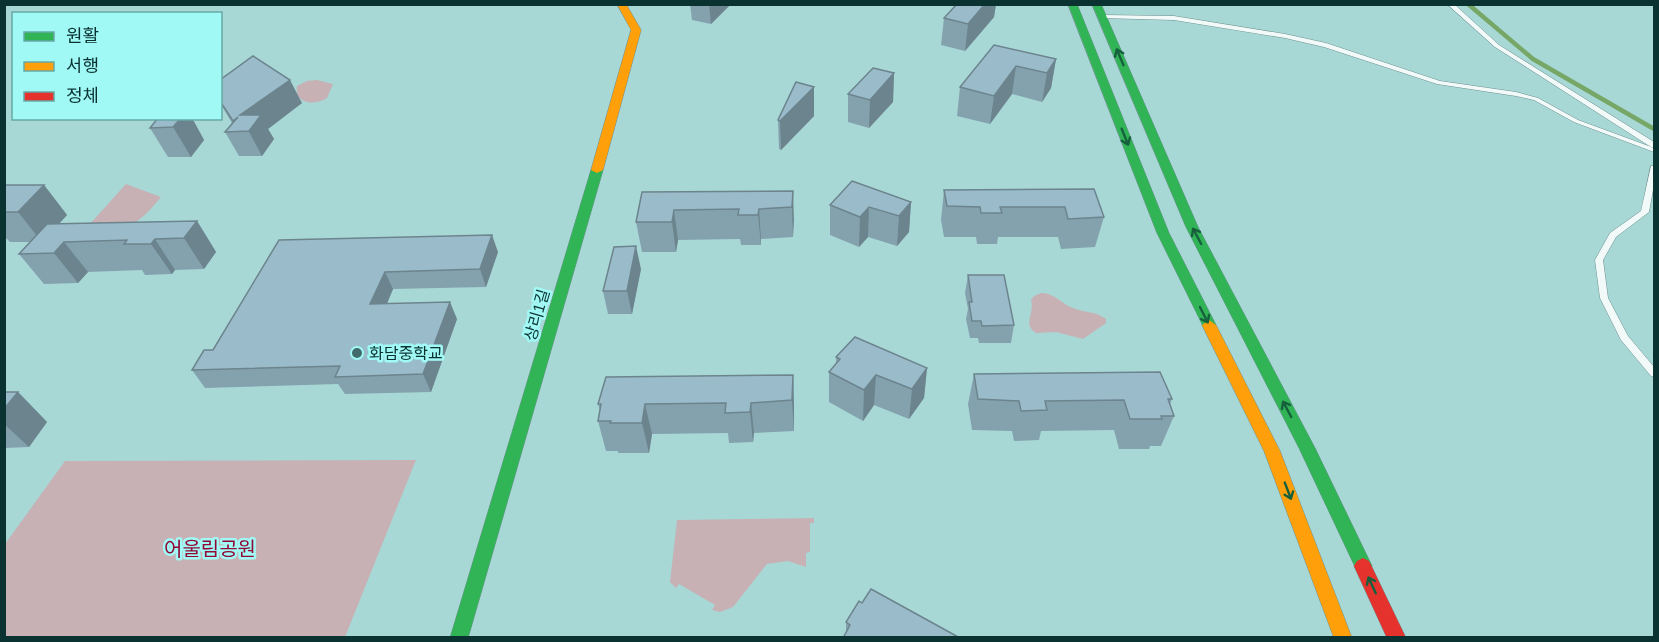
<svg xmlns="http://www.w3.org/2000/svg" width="1659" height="642" font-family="Helvetica,'Noto Sans KR',sans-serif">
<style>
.green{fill:#c7b1b4}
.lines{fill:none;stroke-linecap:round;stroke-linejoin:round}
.stream{stroke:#76a766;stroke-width:4.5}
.lane-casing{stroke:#6d908f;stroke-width:1}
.fast-casing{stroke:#6d908f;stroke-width:1}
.slow-casing{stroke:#6d908f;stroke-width:1}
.jam-casing{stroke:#6d908f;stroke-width:1}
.lane{fill:#f2f9f9;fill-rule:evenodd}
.fast{fill:#30b455;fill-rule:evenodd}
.slow{fill:#ff9f0a;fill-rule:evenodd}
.jam{fill:#e5322d;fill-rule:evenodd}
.wall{fill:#84a2ae}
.shaded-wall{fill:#6c848d}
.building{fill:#9abcca;stroke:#6c848d;stroke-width:1.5}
.oneway{stroke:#17603e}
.poi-dot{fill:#416c6b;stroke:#a1f9f6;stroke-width:2}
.labels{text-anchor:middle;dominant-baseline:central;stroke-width:5;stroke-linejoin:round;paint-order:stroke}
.street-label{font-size:16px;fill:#0a3231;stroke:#a1f9f6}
.poi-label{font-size:16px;fill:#0a3231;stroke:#a1f9f6;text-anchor:start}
.near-park-label{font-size:20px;fill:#920834;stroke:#a1f9f6}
</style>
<rect width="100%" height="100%" fill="#a8d8d6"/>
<!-- green -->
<g class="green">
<path d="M317 80 333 84 327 98C315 106 294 104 297 86L307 81Z"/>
<path d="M126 184 161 197C133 231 132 225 89 225Z"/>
<path d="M1041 293C1055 293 1060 303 1073 308 1084 313 1096 311 1106 319V323L1083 339 1056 332 1036 333C1022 324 1035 314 1031 300L1034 296Z"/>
<path d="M416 460 345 637H5V544L65 461Z"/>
<path d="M814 518V523H810V552L806 553V567L788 561 767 564 733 607 720 612 712 610 715 605 679 584 676 588 670 582 677 520Z"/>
</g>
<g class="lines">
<!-- stream -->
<path class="stream" d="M1468 4 1533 59 1654 129"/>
<!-- lane casing -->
<g class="lane-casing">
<g id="lane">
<path d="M1447 4H1454L1499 45 1654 142V147H1651L1495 47Z"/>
<path d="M1103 15 1174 16 1285 34 1326 43 1440 81 1516 92 1538 98 1578 120 1654 148V152L1574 122 1534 100 1516 96 1437 84 1324 47 1285 38 1174 20 1101 18V16Z"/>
<path d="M1651 166H1654V184L1649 212 1616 237 1603 260 1608 298 1628 336 1654 367V377L1651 376 1621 340 1600 298 1595 260 1610 233 1641 211Z"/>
</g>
</g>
<!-- fast casing -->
<g class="fast-casing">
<g id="fast">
<path d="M1068 4H1077L1169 233 1216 325 1214 328H1204L1157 233Z"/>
<path d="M1092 4H1101L1198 227 1315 448 1372 566 1369 571 1363 574 1357 571 1299 448 1186 227Z"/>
<path d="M597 167 603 170 468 638H450L591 170Z"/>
</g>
</g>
<!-- slow casing -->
<g class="slow-casing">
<g id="slow">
<path d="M617 4H626L641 30 603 170 597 173 591 170 631 30Z"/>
<path d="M1209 320 1216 325 1280 451 1352 638H1334L1264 451 1202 325Z"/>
</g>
</g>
<!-- jam casing -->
<g class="jam-casing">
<path id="jam" d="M1363 558 1369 561 1406 638H1387L1354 566 1357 561Z"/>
</g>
<!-- lane -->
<use href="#lane" class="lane"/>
<!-- fast -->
<use href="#fast" class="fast"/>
<!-- slow -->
<use href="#slow" class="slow"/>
<!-- jam -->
<use href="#jam" class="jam"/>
</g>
<!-- wall -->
<g class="wall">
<path d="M690 4H731L711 24 692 20Z"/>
<path d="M957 4H996L994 17 965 51 941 45 944 18Z"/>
<path d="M994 45 1056 59 1051 88 1042 102 1012 94 990 124 957 116 960 87Z"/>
<path d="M894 73 893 102 869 128 848 122V94Z"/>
<path d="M220 80 302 103 268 129 274 139 262 156H239L225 132 232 123 220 103Z"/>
<path d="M814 116 781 150 779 149 778 120Z"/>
<path d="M158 118H192L204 140 191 157H168L150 128Z"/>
<path d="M4 185H44L67 215 59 224 197 221 216 252 204 269 175 270 172 274 145 275 142 270 88 272 78 283 44 284 19 254 30 242H10L4 236Z"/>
<path d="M1094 189 1104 217 1095 247 1061 249 1058 237H998L997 244H977L976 237H944L941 220 944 190Z"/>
<path d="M793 191V237L761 239V245H741L740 239 678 240 676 252H642L636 222 642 192Z"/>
<path d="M911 202 909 232 897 246 868 237 859 247 830 235V205Z"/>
<path d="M279 240 498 252 486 287 393 289 387 304 457 319 431 392 345 394 338 384 205 388 192 370 213 350Z"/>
<path d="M641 269 632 314H608L603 291Z"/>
<path d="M968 275 1014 325 1011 343H979L978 338H970L966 319 968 309 965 293Z"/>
<path d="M836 357 927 368 924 398 909 419 874 405 863 421 829 402V372L836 363Z"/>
<path d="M974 374 1172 399 1170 404 1174 416 1161 446H1150L1149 449H1119L1114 430 1041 431 1039 440 1014 441 1012 431 972 430 968 404Z"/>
<path d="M793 375 794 406V431L754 433 753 442 729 443 728 433 652 434 649 453H618V451H606L598 421 600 411 598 404Z"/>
<path d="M4 392H18L47 422 29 447 4 448Z"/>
<path d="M862 603 960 638 846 632V622Z"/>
</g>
<!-- shaded-wall -->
<g class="shaded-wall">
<path d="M709 4H731L711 24Z"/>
<path d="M985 4H996L994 17 965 51 968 24Z"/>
<path d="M1056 59 1051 88 1042 102 1047 73Z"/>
<path d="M1016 66 1012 94 990 124 994 96Z"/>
<path d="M894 73 893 102 869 128 870 100Z"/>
<path d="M290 80 302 103 268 129 274 139 262 156 240 115Z"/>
<path d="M814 87V116L781 150 780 121Z"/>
<path d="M181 118H192L204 140 191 157 173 127Z"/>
<path d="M44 185 67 215 42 242 18 212Z"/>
<path d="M793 191 794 221 793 237 792 207Z"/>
<path d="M911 202 909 232 897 246 899 216Z"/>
<path d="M869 207 868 237 859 247 860 217Z"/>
<path d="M759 209 761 239V245L758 215Z"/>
<path d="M674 210 678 240 676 252 672 222Z"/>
<path d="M197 221 216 252 204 269 184 238Z"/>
<path d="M492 235 498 252 486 287 480 269Z"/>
<path d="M155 239 175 270 172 274 151 244Z"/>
<path d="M64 242 88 272 78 283 54 253Z"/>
<path d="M636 246 641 269 632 314 627 291Z"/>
<path d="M385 272 393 289 379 322 370 304Z"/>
<path d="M450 302 457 319 431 392 423 374Z"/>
<path d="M927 368 924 398 909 419 912 389Z"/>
<path d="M793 375 794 406V431L792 400Z"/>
<path d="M876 375 874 405 863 421 864 390Z"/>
<path d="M18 392 47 422 29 447 4 424V409Z"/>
<path d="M751 403 754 433 753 442 750 412Z"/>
<path d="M645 404 652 434 649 453 642 423Z"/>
</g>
<!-- building -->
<g class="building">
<path d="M957 4H985L968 24 944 18Z"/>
<path d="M994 45 1056 59 1047 73 1016 66 994 96 960 87Z"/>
<path d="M253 56 290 80 240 115H261L249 131 225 132 238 117 233 121 220 101V80Z"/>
<path d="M873 68 894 73 870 100 848 94Z"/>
<path d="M796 82 814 87 780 121 778 120Z"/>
<path d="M158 118H181L173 127 150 128Z"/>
<path d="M852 181 911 202 899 216 869 207 860 217 830 205Z"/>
<path d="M4 185H44L18 212H4Z"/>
<path d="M1094 189 1104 217 1068 219 1065 207H1000L1002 213H981L980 207 947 206 944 190Z"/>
<path d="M793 191 792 207 759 209 758 215H738L739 209 674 210 672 222H636L642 192Z"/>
<path d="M197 221 184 238 155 239 151 244H124L127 240 64 242 54 253 19 254 47 224Z"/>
<path d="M492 235 480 269 385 272 370 304 450 302 423 374 335 377 340 366 192 370 204 350H213L279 240Z"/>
<path d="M636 246 627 291H603L614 247Z"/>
<path d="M968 275H1004L1014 325 982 326 981 321H972L969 302H972Z"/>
<path d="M855 337 927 368 912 389 876 375 864 390 829 372 840 359 836 357Z"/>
<path d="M1160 372 1172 399H1168L1174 416H1161L1162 419H1130L1124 400 1045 401 1047 410 1021 411 1019 401 978 399 974 374Z"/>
<path d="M793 375 792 400 751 403 750 412 725 413 726 403 645 404 642 423H610L611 421H598L601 404H598L606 377Z"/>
<path d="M4 392H18L4 409Z"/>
<path d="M871 589 960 638H843L850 625 846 622 859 601 862 603Z"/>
</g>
<!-- one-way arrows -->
<defs><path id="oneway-shaft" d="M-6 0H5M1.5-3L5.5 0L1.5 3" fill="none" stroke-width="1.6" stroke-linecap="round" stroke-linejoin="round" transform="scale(1.5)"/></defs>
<g class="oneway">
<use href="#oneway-shaft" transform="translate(1120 57) rotate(-113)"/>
<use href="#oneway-shaft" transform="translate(1125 137) rotate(68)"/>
<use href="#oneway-shaft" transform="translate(1197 236) rotate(-118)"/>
<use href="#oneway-shaft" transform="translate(1204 315) rotate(63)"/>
<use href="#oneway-shaft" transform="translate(1287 409) rotate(-118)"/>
<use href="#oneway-shaft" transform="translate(1288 491) rotate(69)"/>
<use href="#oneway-shaft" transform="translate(1372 585) rotate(-115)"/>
</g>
<!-- markers -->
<circle class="poi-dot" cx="357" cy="353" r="6"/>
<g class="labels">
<!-- street labels -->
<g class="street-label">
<text transform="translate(537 315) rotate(-74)">상리1길</text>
</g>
<!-- poi labels -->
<g class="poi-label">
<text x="369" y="353">화담중학교</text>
</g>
<!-- near-park labels -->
<g class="near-park-label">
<text x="210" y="549">어울림공원</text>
</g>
</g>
<!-- border -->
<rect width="1659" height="642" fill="none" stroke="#0a3231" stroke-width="12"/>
<!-- legend -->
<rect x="12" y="12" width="210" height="108" fill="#a1f9f6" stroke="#65a9a7" stroke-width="1.5"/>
<rect x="24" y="32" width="30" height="9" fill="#30b455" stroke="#65a9a7" stroke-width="1.5"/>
<text x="66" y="42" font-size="18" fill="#0a3231">원활</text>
<rect x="24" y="62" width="30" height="9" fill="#ff9f0a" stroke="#65a9a7" stroke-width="1.5"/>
<text x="66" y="72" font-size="18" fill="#0a3231">서행</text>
<rect x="24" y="92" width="30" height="9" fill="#e5322d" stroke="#65a9a7" stroke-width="1.5"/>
<text x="66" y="102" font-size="18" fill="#0a3231">정체</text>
</svg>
